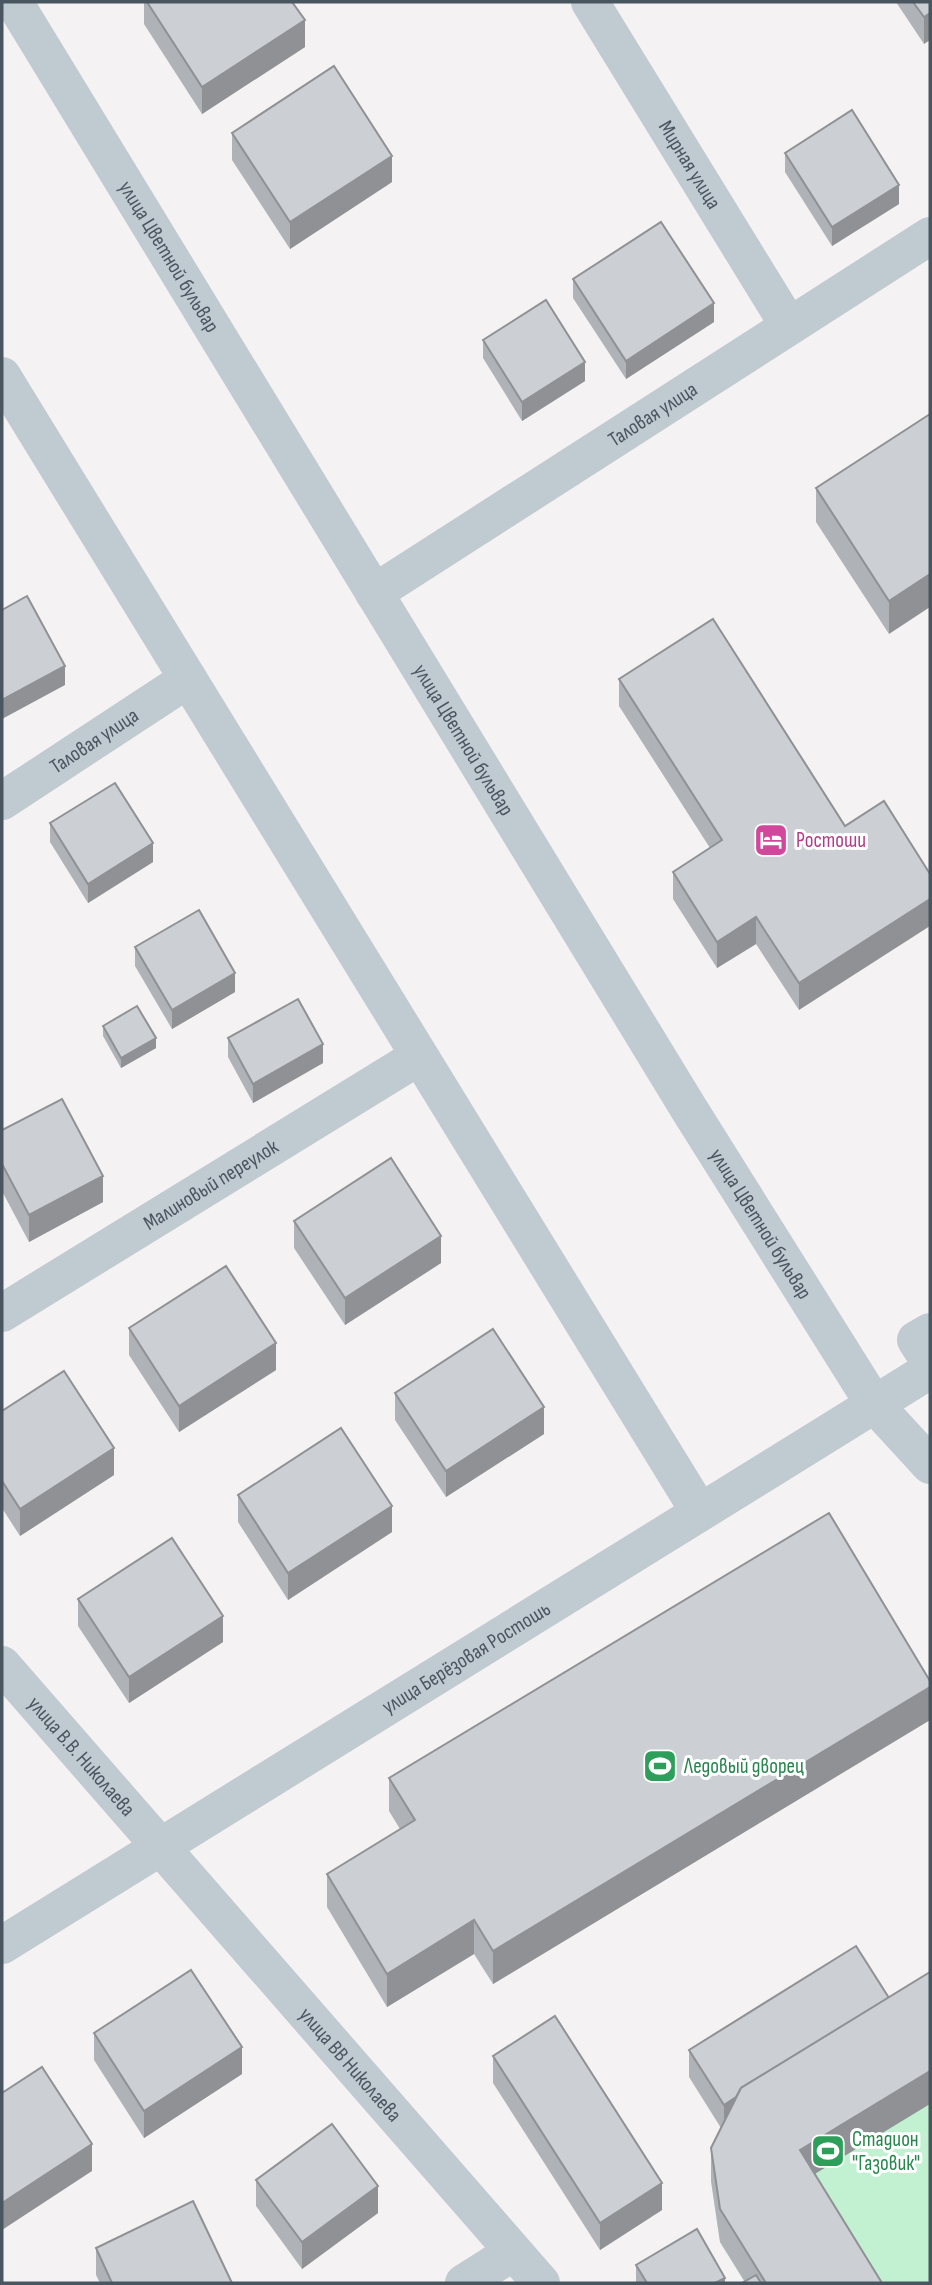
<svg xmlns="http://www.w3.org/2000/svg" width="932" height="2285" font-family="'Sofia Sans Condensed',sans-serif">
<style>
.green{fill:#c1f1d1}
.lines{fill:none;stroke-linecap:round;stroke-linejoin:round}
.minor{stroke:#c0cad1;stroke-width:38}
.wall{fill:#afb2b6}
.shaded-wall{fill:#8f9194}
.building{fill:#cccfd4;stroke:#8f9194;stroke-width:2}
.labels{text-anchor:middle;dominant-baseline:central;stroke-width:6;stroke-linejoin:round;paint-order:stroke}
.street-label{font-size:21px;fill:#495660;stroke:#fff}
.hotel-label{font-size:21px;fill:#b23c85;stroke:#fff;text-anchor:start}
.leisure-label{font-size:21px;fill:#27864d;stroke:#fff;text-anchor:start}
</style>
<rect width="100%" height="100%" fill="#f4f2f2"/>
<!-- green -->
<path class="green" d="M930 2005V2283H745L720 2242 711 2181 741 2122Z"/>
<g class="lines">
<!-- minor -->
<g class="minor">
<path id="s1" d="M14 2 689 1109 874 1404 930 1465"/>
<path id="s2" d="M590 2 789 326"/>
<path d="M2 376 699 1511"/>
<path id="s3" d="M374 593 930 236"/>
<path id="s4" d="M2 801 188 679"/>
<path id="s5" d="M2 1313 418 1057"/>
<path d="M930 1332 916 1340 930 1362"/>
<path id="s6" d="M2 1665 541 2283"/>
<path id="s7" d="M2 1945 930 1370"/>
<path d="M464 2283 513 2252"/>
</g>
</g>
<!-- wall -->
<g class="wall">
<path d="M144 2H292L305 47 202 114 144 24Z"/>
<path d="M896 2H930L924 44Z"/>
<path d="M232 133 392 182 290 249 232 160Z"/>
<path d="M785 153 899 204 832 246 785 172Z"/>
<path d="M573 279 714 322 626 379 573 298Z"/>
<path d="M483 340 585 381 522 421 483 358Z"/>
<path d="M930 414 889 634 816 522V488Z"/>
<path d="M619 679 845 826 799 1010 756 944 717 968 673 899V872L710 848 619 706Z"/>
<path d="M50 823 153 862 88 903 50 842Z"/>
<path d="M135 947 235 992 172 1029 135 966Z"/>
<path d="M103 1026 156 1048 121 1068 103 1036Z"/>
<path d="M228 1038 323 1063 253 1103 228 1057Z"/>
<path d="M2 1130 103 1202 29 1242 2 1191Z"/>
<path d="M294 1221 441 1263 345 1325 294 1248Z"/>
<path d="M129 1328 276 1370 179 1432 129 1355Z"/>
<path d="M395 1393 544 1434 446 1497 395 1420Z"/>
<path d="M2 1411 114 1475 20 1536 2 1508Z"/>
<path d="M238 1495 392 1532 288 1600 238 1522Z"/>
<path d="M78 1599 223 1642 129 1703 78 1626Z"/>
<path d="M930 1681V1720L493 1984 474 1954 387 2007 327 1907V1874L400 1829 389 1811V1778Z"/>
<path d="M94 2033 242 2074 144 2138 94 2060Z"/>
<path d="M689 2050 815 2174 882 2283H742L745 2282 720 2242 711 2181V2148L721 2128 689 2077Z"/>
<path d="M493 2056 662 2210 600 2250 493 2083Z"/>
<path d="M256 2180 378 2213 302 2269 256 2206Z"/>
<path d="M96 2248 232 2283H100L96 2275Z"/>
<path d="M636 2265 725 2283H636Z"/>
</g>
<!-- shaded-wall -->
<g class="shaded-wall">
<path d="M930 13V40L924 44V17Z"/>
<path d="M305 20V47L202 114V87Z"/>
<path d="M392 156V182L290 249V222Z"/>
<path d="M899 185V204L832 246V227Z"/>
<path d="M714 303V322L626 379V361Z"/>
<path d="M585 362V381L522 421V402Z"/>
<path d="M930 574V607L889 634V601Z"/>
<path d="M65 666V685L2 719V700Z"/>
<path d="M153 843V862L88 903V884Z"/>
<path d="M930 899V926L799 1010V983Z"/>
<path d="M756 917V944L717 968V942Z"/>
<path d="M235 973V992L172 1029V1010Z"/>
<path d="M156 1038V1048L121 1068V1058Z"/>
<path d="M323 1044V1063L253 1103V1084Z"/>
<path d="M103 1176V1202L29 1242V1215Z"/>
<path d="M441 1236V1263L345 1325V1298Z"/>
<path d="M276 1343V1370L179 1432V1406Z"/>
<path d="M544 1407V1434L446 1497V1471Z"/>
<path d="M114 1448V1475L20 1536V1509Z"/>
<path d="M392 1506V1532L288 1600V1573Z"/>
<path d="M223 1616V1642L129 1703V1677Z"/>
<path d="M930 1687V1720L493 1984V1951Z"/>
<path d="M474 1920V1954L387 2007V1974Z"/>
<path d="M891 2002 724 2132V2105Z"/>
<path d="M242 2047V2074L144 2138V2111Z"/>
<path d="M930 2071V2104L800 2183V2150Z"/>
<path d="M92 2144V2171L2 2230V2203Z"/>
<path d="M662 2183V2210L600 2250V2223Z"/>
<path d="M378 2186V2213L302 2269V2242Z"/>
<path d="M725 2278V2283H715Z"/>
</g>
<!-- building -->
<g class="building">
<path d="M147 2H292L305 20 202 87Z"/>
<path d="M913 2H930V13L924 17Z"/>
<path d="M334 66 392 156 290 222 232 133Z"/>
<path d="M852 110 899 185 832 227 785 153Z"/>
<path d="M661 222 714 303 626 361 573 279Z"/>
<path d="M546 300 585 362 522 402 483 340Z"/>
<path d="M930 414V574L889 601 816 488Z"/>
<path d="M27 596 65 666 2 700V610Z"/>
<path d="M713 619 845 826 884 801 930 874V899L799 983 756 917 717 942 673 872 722 840 619 679Z"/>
<path d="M115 783 153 843 88 884 50 823Z"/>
<path d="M199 910 235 973 172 1010 135 947Z"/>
<path d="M298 999 323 1044 253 1084 228 1038Z"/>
<path d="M137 1006 156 1038 121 1058 103 1026Z"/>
<path d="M62 1099 103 1176 29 1215 2 1164V1130Z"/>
<path d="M391 1158 441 1236 345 1298 294 1221Z"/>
<path d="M226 1266 276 1343 179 1406 129 1328Z"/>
<path d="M493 1329 544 1407 446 1471 395 1393Z"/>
<path d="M64 1371 114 1448 20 1509 2 1481V1411Z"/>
<path d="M341 1428 392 1506 288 1573 238 1495Z"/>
<path d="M829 1513 930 1681V1687L493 1951 474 1920 387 1974 327 1874 415 1820 389 1778Z"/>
<path d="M172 1538 223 1616 129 1677 78 1599Z"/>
<path d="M856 1946 889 1998 741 2088 736 2097 724 2105 689 2050Z"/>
<path d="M191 1970 242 2047 144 2111 94 2033Z"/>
<path d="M930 1972V2071L800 2150 882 2283H766L720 2209 711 2148 741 2088Z"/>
<path d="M555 2016 662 2183 600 2223 493 2056Z"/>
<path d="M42 2067 92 2144 2 2203V2093Z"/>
<path d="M332 2124 378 2186 302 2242 256 2180Z"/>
<path d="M193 2201 232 2283H112L96 2248Z"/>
<path d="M697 2229 725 2278 715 2283H647L636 2265Z"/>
<path d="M756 2275 761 2283H742Z"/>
</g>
<!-- icons -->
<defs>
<g id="hotel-square" transform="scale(1.75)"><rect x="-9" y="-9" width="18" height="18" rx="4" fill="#d1479c" stroke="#fff"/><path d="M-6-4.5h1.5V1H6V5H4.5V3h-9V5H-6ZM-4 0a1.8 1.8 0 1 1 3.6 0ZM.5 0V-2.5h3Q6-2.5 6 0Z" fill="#fff"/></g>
<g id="stadium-square" transform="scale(1.75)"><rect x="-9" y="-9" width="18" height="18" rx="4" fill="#2e9e5b" stroke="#fff"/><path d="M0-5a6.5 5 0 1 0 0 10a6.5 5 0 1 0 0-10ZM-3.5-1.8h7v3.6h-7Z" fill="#fff"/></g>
</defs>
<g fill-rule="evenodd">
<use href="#hotel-square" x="771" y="840"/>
<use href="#stadium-square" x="660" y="1766"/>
<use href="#stadium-square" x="828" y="2151"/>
</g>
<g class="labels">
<!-- street labels -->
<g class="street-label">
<text stroke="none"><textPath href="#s2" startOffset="191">Мирная улица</textPath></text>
<text stroke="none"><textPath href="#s1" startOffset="298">улица Цветной бульвар</textPath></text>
<text stroke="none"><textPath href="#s3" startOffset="331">Таловая улица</textPath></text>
<text stroke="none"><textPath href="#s1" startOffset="864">улица Цветной бульвар</textPath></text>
<text stroke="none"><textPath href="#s4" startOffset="110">Таловая улица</textPath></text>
<text stroke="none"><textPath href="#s5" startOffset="245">Малиновый переулок</textPath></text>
<text stroke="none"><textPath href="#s1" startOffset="1432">улица Цветной бульвар</textPath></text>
<text stroke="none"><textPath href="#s7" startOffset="546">улица Берёзовая Ростошь</textPath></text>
<text stroke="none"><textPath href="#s6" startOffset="121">улица В.В. Николаева</textPath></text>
<text stroke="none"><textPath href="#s6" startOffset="530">улица ВВ Николаева</textPath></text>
</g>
<!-- hotel labels -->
<g class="hotel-label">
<text x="796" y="840">Ростоши</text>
</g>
<!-- leisure labels -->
<g class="leisure-label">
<text x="684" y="1766">Ледовый дворец</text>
<text x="852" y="2139">Стадион<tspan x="852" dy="24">"Газовик"</tspan></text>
</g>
</g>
<!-- border -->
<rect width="932" height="2285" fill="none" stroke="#495660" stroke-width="7"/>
</svg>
